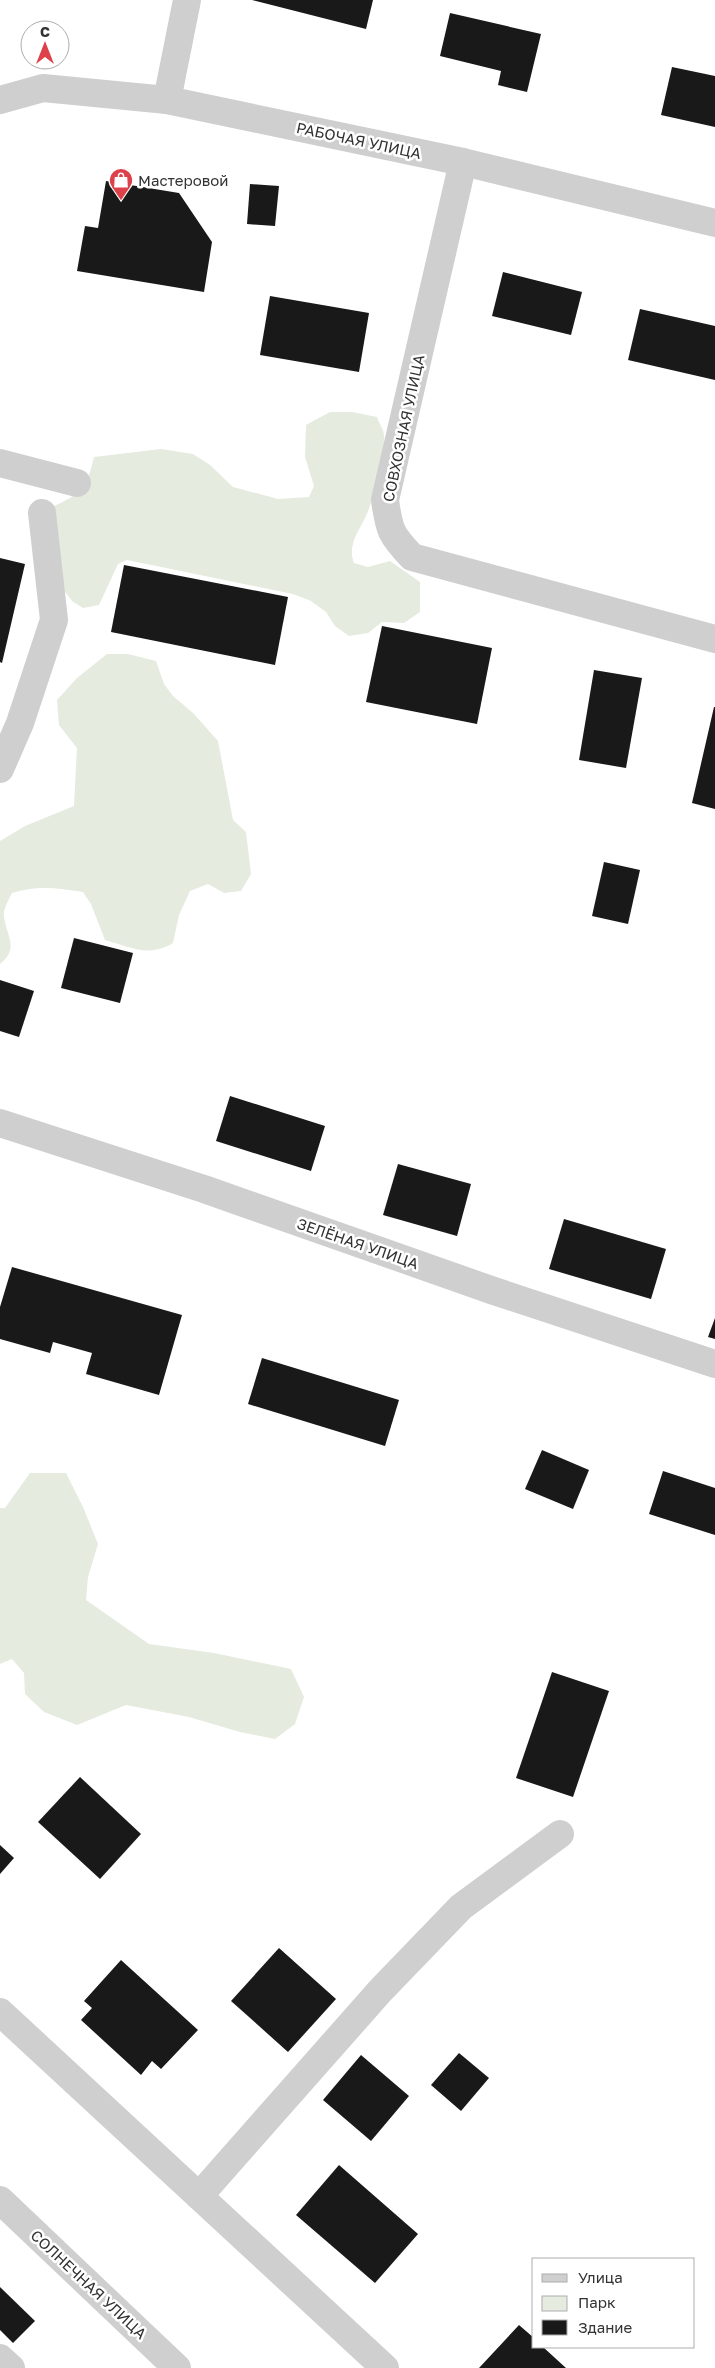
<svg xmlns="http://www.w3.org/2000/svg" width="715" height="2368" font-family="'Golos Text',sans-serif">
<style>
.green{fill:#e5ebdf}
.building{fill:#191919}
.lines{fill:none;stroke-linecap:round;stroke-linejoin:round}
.minor{stroke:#cfcfcf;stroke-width:28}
.labels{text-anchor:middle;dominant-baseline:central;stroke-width:5;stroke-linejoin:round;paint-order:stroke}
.street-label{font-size:15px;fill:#323232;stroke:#fff}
.poi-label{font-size:15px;fill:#323232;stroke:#fff;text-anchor:start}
</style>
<rect width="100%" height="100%" fill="#fff"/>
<!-- green -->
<g class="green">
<path d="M330 412H352L377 417C379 423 384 430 384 436 385 454 374 499 366 516 359 531 347 545 354 563L368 567 390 561 420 582V612L404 623 382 622 368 633 349 636 335 626 326 612 311 601 293 594 127 560 118 564 99 605 83 608 72 601 57 581 52 507C82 493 86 490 94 457L161 449 193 454 210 465 233 487 278 499 309 497 314 486 305 457 306 425Z"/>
<path d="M107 654H128L156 661 164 684 173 696 193 713 218 741 233 820 246 832 251 874 241 891 224 893 208 884 190 891 179 915 173 943C148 958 131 947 105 940L91 904 83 892C58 888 36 885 12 893 9 899 3 909 4 916 6 936 20 948 0 964V841L25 826 74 806 77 748 59 725 57 700 77 678Z"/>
<path d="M30 1473H66L83 1507 98 1544 88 1577 86 1600 149 1644 214 1653 291 1669 304 1697 295 1724 275 1739 240 1732 189 1717 126 1705 77 1725 44 1712 25 1694 24 1673 12 1659 0 1664V1508H5Z"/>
</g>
<!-- building -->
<g class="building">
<path d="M252 0H373L366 29Z"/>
<path d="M450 13 541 34 527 92 498 85 501 71 440 56Z"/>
<path d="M672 67 715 76V127L661 115Z"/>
<path d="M106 181 179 193 212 242 204 292 77 271 85 226 98 228Z"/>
<path d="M250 184 279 186 275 226 247 224Z"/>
<path d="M503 272 582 292 571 335 492 316Z"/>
<path d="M270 296 369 313 359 372 260 355Z"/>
<path d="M640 309 715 326V380L628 360Z"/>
<path d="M0 558 25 564 2 663 0 662Z"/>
<path d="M124 565 288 597 275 665 111 632Z"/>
<path d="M382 626 492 648 477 724 366 702Z"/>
<path d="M594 670 642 678 626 768 579 760Z"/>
<path d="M714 707H715V809L692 803Z"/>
<path d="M604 862 640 870 628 924 592 916Z"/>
<path d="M74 938 133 953 120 1003 61 988Z"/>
<path d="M0 980 34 991 19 1037 0 1031Z"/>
<path d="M230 1096 325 1126 311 1171 216 1141Z"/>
<path d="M398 1164 471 1184 457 1236 383 1215Z"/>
<path d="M564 1219 666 1249 651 1299 549 1269Z"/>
<path d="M12 1267 182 1315 159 1395 86 1374 92 1353 53 1342 50 1353 0 1339V1307Z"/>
<path d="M715 1318V1339L708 1337Z"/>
<path d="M262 1358 399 1400 385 1446 248 1404Z"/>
<path d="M542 1450 589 1470 573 1509 525 1489Z"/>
<path d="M663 1471 715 1488V1535L649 1514Z"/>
<path d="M552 1672 609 1691 573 1797 516 1778Z"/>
<path d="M80 1777 141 1834 100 1879 38 1822Z"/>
<path d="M0 1845 14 1858 0 1874Z"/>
<path d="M279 1948 336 1999 288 2052 231 2001Z"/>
<path d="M121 1960 198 2030 161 2069 152 2061 141 2075 81 2020 92 2008 84 2001Z"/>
<path d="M459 2053 489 2078 461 2111 431 2085Z"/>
<path d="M361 2055 409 2096 371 2141 323 2100Z"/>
<path d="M339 2165 418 2234 375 2283 296 2215Z"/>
<path d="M0 2287 35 2321 13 2343 0 2330Z"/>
<path d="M519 2325 534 2338V2347H543L566 2368H479Z"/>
</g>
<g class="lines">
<!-- minor -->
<g class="minor">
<path d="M0 100 43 88 167 100 463 162 715 223"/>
<path d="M167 100 187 0"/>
<path d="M463 162 385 500C389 530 391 535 412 557L715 639"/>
<path d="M0 463 77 483"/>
<path d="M0 769 20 723 54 620 42 513"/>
<path d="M0 1123 204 1189 494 1291 715 1364"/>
<path d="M0 2012 385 2368"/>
<path d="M199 2196 380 1991 461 1907 560 1834"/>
<path d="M0 2200 177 2368"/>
<path d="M0 2358 11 2368"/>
</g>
</g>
<!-- icons -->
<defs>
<g id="shop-pin" transform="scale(1.25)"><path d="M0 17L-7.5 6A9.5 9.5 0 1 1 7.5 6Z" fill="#dd414a" stroke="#fff"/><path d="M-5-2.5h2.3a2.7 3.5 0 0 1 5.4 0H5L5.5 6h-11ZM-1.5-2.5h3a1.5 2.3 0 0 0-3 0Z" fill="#fff"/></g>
</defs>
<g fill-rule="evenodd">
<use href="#shop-pin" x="121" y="180"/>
</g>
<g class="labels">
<!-- street labels -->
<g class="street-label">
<text transform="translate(359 140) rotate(12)">РАБОЧАЯ УЛИЦА</text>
<text transform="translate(403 428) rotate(-78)">СОВХОЗНАЯ УЛИЦА</text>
<text transform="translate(358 1243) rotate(19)">ЗЕЛЁНАЯ УЛИЦА</text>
<text transform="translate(89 2284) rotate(43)">СОЛНЕЧНАЯ УЛИЦА</text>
</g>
<!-- poi labels -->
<g class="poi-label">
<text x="138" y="180">Мастеровой</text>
</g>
</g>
<!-- legend -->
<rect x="532" y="2258" width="162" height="90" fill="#ffffff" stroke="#adadad"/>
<rect x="542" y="2274" width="25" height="8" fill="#cfcfcf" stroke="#adadad"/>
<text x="578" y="2283" font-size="15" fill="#323232">Улица</text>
<rect x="542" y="2296" width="25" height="15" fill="#e5ebdf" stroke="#adadad"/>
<text x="578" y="2308" font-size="15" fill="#323232">Парк</text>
<rect x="542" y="2320" width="25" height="15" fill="#191919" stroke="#adadad"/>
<text x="578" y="2333" font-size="15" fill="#323232">Здание</text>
<!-- north arrow -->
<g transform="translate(45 45)"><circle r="24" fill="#ffffff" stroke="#adadad"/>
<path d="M0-4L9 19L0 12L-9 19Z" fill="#dd414a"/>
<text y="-8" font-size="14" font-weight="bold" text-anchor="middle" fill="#323232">С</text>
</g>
</svg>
